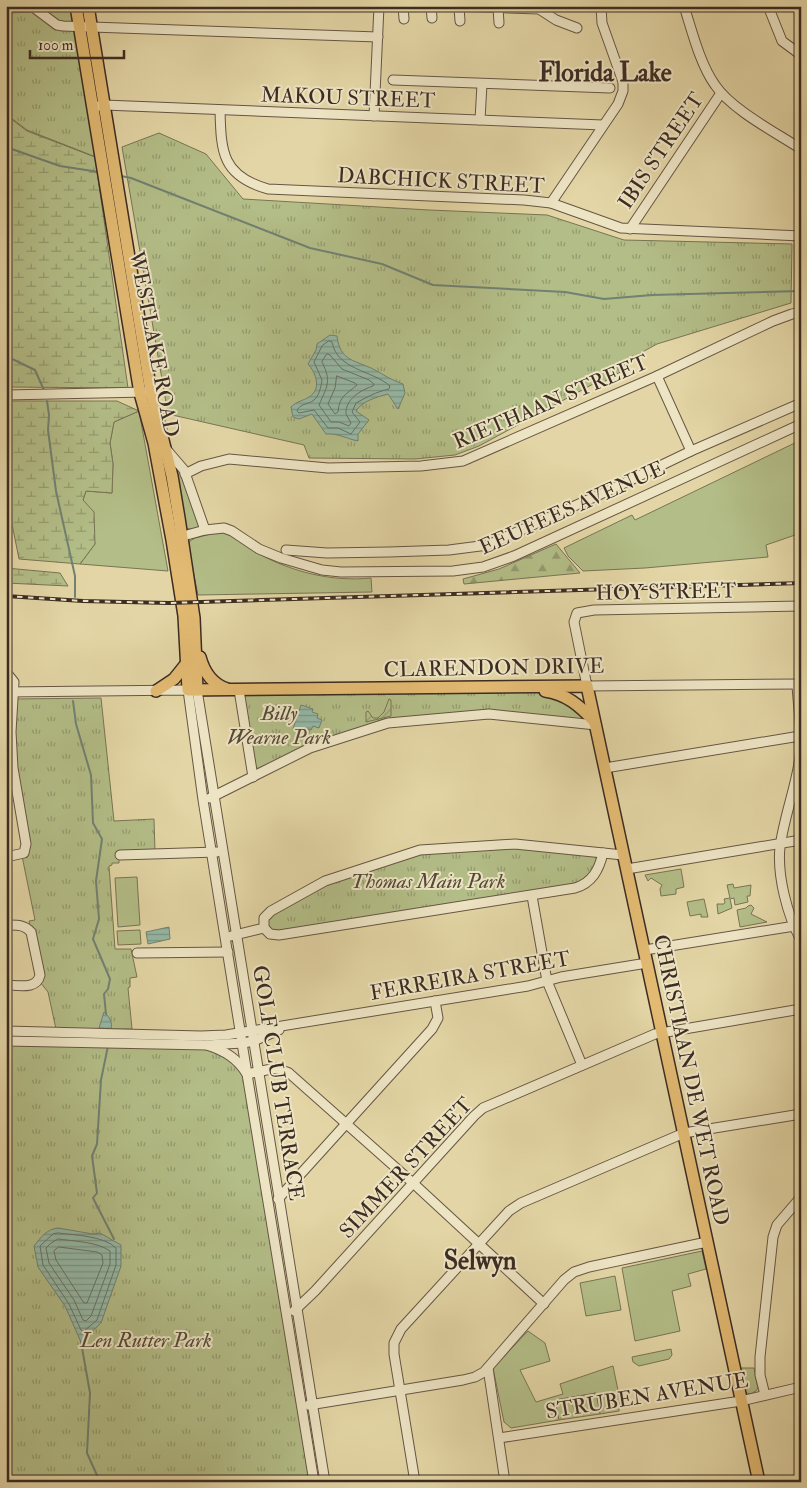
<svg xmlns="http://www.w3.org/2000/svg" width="807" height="1488" font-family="'IM FELL Double Pica',serif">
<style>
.grass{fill:#b3bd87;stroke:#787455}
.forest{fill:url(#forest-firs);stroke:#787455}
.wetland{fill:url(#wetland-marsh);stroke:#787455}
.park{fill:url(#park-tufts);stroke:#787455}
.garden{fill:url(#garden-furrows);stroke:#787455}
.water{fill:url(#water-rules);stroke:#718172}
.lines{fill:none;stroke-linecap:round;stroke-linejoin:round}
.shore{stroke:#687265;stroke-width:1}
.stream{stroke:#718172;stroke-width:2}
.minor-casing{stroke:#665644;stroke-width:11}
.major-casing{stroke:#3c2c23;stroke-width:14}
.minor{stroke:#ede4c4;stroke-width:9}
.major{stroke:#e2ba72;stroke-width:11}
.rail-casing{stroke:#3c2c23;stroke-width:4}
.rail{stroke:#ede4c4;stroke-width:2;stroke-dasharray:5.5;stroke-linecap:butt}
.labels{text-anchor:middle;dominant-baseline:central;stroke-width:4;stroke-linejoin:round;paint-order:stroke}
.street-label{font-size:21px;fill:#3c2c23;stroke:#ede4c4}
.park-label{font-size:21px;font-style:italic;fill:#544937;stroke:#ede4c4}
.district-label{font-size:26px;font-weight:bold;fill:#3c2c23;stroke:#ede4c4}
</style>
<defs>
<pattern id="forest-firs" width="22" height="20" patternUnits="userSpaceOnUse" patternTransform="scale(1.25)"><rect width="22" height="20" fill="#b3bd87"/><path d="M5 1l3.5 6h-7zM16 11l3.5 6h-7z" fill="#939a6e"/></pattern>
<pattern id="wetland-marsh" width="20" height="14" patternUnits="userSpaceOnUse" patternTransform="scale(1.25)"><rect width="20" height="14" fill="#b3bd87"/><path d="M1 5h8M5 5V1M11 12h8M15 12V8" fill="none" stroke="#939a6e"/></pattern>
<pattern id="park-tufts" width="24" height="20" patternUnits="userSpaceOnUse" patternTransform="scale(1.25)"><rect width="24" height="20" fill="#b3bd87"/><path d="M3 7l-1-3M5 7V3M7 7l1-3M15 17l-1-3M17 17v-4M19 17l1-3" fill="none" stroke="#939a6e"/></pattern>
<pattern id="garden-furrows" width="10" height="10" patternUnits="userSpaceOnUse" patternTransform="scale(1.25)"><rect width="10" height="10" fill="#b3bd87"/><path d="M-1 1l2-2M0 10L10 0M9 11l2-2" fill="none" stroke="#939a6e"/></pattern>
<pattern id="water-rules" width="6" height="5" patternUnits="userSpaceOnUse" patternTransform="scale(1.25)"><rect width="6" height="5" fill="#95b9a7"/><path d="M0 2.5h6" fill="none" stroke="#7b9788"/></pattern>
</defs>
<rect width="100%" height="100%" fill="#e3d5a5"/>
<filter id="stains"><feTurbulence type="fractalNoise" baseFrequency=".004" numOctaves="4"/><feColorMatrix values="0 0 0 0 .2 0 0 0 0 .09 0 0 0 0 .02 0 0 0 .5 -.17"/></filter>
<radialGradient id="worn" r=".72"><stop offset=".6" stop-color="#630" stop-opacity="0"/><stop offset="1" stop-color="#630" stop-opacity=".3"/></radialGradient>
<!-- grass -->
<g class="grass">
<rect x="795" y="244" width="6" height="64"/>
<path d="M139 411 168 571 80 564 95 544 83 500 86 491 112 493 113 464 110 443 114 422Z"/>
<path d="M801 440V533L766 545 768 557 645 568 583 571 568 556 564 548 632 515 635 520Z"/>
<path d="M174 462 180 468 200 526C195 529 192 530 186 528L185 524Z"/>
<path d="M223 531C227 534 232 536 236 538 244 543 251 550 259 554 293 572 332 582 371 578L372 592 198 595 188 545 190 541 195 538Z"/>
<path d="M681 869 684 887 676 889V894L661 896 660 889 662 885 651 878 648 881 645 875Z"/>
<path d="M137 877 140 925 118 927 115 878Z"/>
<path d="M733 884 734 888 751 885 750 896H747L748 902 735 905 734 898 730 899 732 908 718 914 717 904H724L725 902 724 899 730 898 727 885Z"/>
<path d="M704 899 708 917H701V914L690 916 687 902Z"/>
<path d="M751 905 754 908 751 914 767 922 740 927 737 910 746 908 748 906Z"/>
<path d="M140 930 141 944 118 945 117 931Z"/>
<path d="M702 1251 706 1269 688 1274 691 1286 672 1291 680 1331 635 1341 622 1268Z"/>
<path d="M615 1276 621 1310 586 1316 580 1283Z"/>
<path d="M528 1331 545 1343 550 1361 520 1370 536 1402 563 1394 560 1384 613 1366 620 1400 619 1411 600 1414 596 1393 556 1400 559 1420 511 1428 504 1422 493 1368Z"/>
<path d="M671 1349 672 1355 669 1359 639 1366 633 1362 632 1357Z"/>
<path d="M740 1368H754L758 1388 756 1391 750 1394 744 1392Z"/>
</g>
<!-- forest -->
<path class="forest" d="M556 544 580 573 464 584 463 579 499 569Z"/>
<!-- wetland -->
<g class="wetland">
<path d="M6 115 27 131 95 157 128 388 6 387Z"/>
<path d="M6 401H117L139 411 114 422 110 443 113 464 112 493 86 491 83 500 94 512 95 544 80 564 19 559 6 494Z"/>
<path d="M6 568 60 573 68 586 6 583Z"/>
</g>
<!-- park -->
<g class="park">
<path d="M6 6H72L96 157 27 130 6 114Z"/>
<path d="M159 133 206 154 243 199 429 210 547 215 624 240 792 244 791 303 657 344 626 361 622 371 602 383H595L479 446 455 455 415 459 309 458 304 445 168 414 122 147Z"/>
<path d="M528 690 559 696 591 720 510 713 392 720 255 774 242 693Z"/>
<path d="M101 698 114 821 154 819 155 852 119 857V863H112V865L109 866 115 949H131L137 977 130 978V987L128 988 132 1029H56L48 992 40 982 29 921 35 920 22 856 25 855 15 767V699Z"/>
<path d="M512 846 593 854 596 858 598 864 580 884 272 933 265 922 268 916 320 886 420 852Z"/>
<path d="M6 1043 207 1047 223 1053 243 1072 310 1482H6Z"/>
<path d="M596 1393 600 1414 559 1420 555 1400Z"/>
</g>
<!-- garden -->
<path class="garden" d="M389 699 391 700V716L366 722V712L368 711 373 718H378L384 712Z"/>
<!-- water -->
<g class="water">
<path d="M330 335 337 336C340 362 356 360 375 370 384 375 393 381 403 384L405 393 398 409 388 394C377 397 362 401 356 411L369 420 358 434V441C347 439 338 433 326 434L312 414 299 419 293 417 291 407C297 401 303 401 309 397 322 389 316 373 308 364L316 350 317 344Z"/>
<path d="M301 705 313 709 312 712 318 714 317 718 322 720 319 728 313 726 311 730 306 729 304 732 293 729Z"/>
<path d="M169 927 170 939 148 944 146 932Z"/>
<path d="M104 1012C109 1016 113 1023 111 1029L99 1028Z"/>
<path d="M58 1228 93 1234 100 1233 121 1245V1266L101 1323 81 1342 65 1306 38 1267 34 1246C41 1237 47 1229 58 1228Z"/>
</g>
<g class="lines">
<!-- shore -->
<g class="shore">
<path d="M329 341 332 342C337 370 372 370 390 386L389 389C376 392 367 397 356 403L352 412 360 422 351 434 338 428H328L314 410 299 413 297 411C300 403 308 405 314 400 319 396 321 387 322 380L314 362 322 346Z"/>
<path d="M327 354 330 355 342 369 369 380 374 384 373 386C361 390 345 399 346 414L351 423 349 426 339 422H331L319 405C327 386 332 382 322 362Z"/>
<path d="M337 376 355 383 357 385C347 394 339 396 338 412L335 414 328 404 335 388Z"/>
<path d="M58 1233C75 1235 104 1236 116 1248V1265L97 1320 84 1331 81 1330 69 1304 43 1265 40 1246 53 1234Z"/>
<path d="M58 1239C73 1241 98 1242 110 1251V1264L91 1316 86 1321 83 1320 74 1300 49 1263 46 1248 50 1244Z"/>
<path d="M59 1247 97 1252 102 1255 103 1263 87 1303H84L56 1260 54 1251Z"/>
</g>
<!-- stream -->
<g class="stream">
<path d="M6 147 60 166 99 172"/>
<path d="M121 176 131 178 310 248 382 264 433 285 565 292 604 299 652 295 801 291"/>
<path d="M6 356 35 370 44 390"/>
<path d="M47 401 49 415 48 430 56 491 75 576V597"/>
<path d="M73 701 76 724 91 775 93 823 102 839 96 881 99 919 93 939 110 979 108 989 104 994 106 1014"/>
<path d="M108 1046 101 1080 97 1144 92 1156 97 1193 93 1198 114 1239"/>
<path d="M81 1342 90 1393 87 1453 100 1482"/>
</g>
<!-- minor casing -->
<g class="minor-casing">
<g id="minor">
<path d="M403 6 404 19"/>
<path d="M431 6 432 18"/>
<path d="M452 6 539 9 556 20 577 28"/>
<path d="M684 6C692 31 700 64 715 85 732 110 775 132 801 149"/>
<path d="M768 6 782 41 801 55"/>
<path d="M459 7 460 21"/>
<path d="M6 8 33 7 57 25 63 26 378 37"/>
<path d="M498 8 499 23"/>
<path d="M393 80 610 88"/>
<path d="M93 107 104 105 603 125"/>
<path d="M220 110C221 152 222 176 268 189L524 200 551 203 621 228 801 236"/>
<path d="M374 116 379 6"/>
<path d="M480 120 482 84"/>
<path d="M551 203 618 104 623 91V82L602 23 601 6"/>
<path d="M630 229 721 93"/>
<path d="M657 376 691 451"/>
<path d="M6 395 146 392"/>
<path d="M166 449 184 470 205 530"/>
<path d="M185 474 201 466 229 459 328 468 421 466 463 461 657 376 773 321 792 314 801 312"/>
<path d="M176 538 205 530 224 528 232 531 259 549 281 558 322 570 341 572 453 571 483 567 514 556 801 424"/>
<path d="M286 550 327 553 389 552 449 550 488 545 612 489 691 451 801 403"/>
<path d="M801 606 594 610 577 613 574 622 587 686 801 684"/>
<path d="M6 672 14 682 11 732 13 768 26 844 24 853 6 857"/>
<path d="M797 684C798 708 803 733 800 757 796 787 784 817 780 847 777 875 787 915 801 940"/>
<path d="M197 690 325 1482"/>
<path d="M239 690 253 777"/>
<path d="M6 692 188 690 203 800 247 1074 314 1482"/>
<path d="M605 768 800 736"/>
<path d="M210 798 310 748 388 723 489 714 596 725"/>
<path d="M120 855 217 852"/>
<path d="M627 869 801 840"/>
<path d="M532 896 547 981 582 1065"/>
<path d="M6 925C16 925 24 924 31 932L40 975C37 990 18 985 6 985"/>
<path d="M264 928 270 934 279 935 575 888C592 883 599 870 603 853"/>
<path d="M231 936 264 928V918L271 911 325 881 420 850 515 844 623 855"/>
<path d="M645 950 801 925"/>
<path d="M137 953 228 952"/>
<path d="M6 1031 201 1036 226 1035 528 986 561 977 647 963"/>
<path d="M6 1041 207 1045 243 1043 254 1041 279 1030"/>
<path d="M207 1045C225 1051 237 1058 247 1074L276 1068 289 1073 413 1183 544 1304"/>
<path d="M278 1199 432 1029 438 1018 435 1001"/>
<path d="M294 1311 315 1291 474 1116 483 1108 655 1034 801 1009"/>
<path d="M488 1368 505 1482"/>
<path d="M765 1395 760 1375V1357L773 1237 777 1225 801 1197"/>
<path d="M309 1405 463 1380 475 1377 484 1372 564 1280 574 1272 589 1267 707 1242"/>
<path d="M499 1438 741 1401 801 1387"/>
<path d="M415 1482 394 1354V1343L401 1329 509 1211 521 1203 684 1133 801 1114"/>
<path d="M790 1482 801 1480"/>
</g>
</g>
<!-- major casing -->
<g class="major-casing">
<g id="major">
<path d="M76 6 140 393 154 443 172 540 184 616 188 690 587 686 759 1482"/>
<path d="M88 6 151 392 172 476 179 518 194 618 197 690"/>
<path d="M200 657C204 672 212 684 227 689"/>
<path d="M156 691 174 679 186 664"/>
<path d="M545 691C566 694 579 705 594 721"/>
</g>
</g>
<!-- minor -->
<use href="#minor" class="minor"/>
<!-- major -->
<use href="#major" class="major"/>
<!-- rail casing -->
<g class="rail-casing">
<path id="rail" d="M6 596 83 601 169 603 801 583"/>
</g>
<!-- rail -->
<use href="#rail" class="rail"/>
</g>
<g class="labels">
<!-- street labels -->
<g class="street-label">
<text transform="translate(348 98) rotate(2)">MAKOU STREET</text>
<text transform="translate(661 151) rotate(-56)">IBIS STREET</text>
<text transform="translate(441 181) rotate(3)">DABCHICK STREET</text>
<text transform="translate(154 344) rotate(79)">WESTLAKE ROAD</text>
<text transform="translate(551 402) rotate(-23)">RIETHAAN STREET</text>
<text transform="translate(572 508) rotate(-24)">EEUFEES AVENUE</text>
<text transform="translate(666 592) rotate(-1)">HOY STREET</text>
<text transform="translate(494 668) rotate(-1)">CLARENDON DRIVE</text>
<text transform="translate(470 976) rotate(-10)">FERREIRA STREET</text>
<text transform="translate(691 1080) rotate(78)">CHRISTIAAN DE WET ROAD</text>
<text transform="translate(278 1083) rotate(81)">GOLF CLUB TERRACE</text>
<text transform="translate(406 1168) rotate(-47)">SIMMER STREET</text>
<text transform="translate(647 1396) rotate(-9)">STRUBEN AVENUE</text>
</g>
<!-- park labels -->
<g class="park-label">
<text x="279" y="713">Billy<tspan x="279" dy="24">Wearne Park</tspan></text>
<text x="428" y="881">Thomas Main Park</text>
<text x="146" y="1340">Len Rutter Park</text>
</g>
<!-- district labels -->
<g class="district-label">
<text x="605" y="73">Florida Lake</text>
<text x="480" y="1261">Selwyn</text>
</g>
</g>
<!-- margin -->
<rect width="807" height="1488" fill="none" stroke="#e3d5a5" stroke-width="25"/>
<rect x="8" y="8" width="792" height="1473" fill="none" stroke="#3c2c23" stroke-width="2.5"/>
<rect x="12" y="12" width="782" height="1463" fill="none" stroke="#3c2c23"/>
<!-- scale -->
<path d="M30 50v8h94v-8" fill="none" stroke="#3c2c23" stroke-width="2.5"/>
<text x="38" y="50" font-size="15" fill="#3c2c23" stroke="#ede4c4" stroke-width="4" paint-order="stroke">100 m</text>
<rect width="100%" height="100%" filter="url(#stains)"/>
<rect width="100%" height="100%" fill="url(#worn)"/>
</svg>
